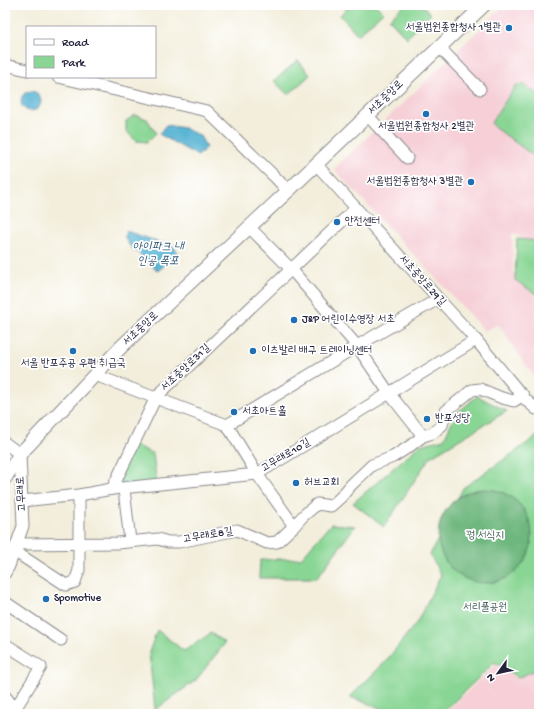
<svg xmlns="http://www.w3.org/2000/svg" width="544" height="719" font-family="'Gochi Hand','Poor Story',sans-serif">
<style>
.built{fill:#f6cfd7}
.green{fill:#89d694;stroke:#567c68}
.forest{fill:#6eb77e;stroke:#486c5c}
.water{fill:#55b3d3;stroke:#3c6a87}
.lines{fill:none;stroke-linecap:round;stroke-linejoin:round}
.minor-casing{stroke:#8a888b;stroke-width:13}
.major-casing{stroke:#8a888b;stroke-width:15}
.minor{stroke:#fff;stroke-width:11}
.major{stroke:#fff;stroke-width:13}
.poi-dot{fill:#1f6fb2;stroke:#fff;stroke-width:1.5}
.labels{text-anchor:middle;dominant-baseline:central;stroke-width:3.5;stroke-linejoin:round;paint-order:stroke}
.poi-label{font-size:11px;fill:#22223b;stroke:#fff;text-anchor:start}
.street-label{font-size:11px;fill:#22223b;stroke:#fff}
.park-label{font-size:11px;fill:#46615a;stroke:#fff}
.water-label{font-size:12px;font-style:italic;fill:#365c78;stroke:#fff}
</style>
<rect width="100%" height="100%" fill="#fff"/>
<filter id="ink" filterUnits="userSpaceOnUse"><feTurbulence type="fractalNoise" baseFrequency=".025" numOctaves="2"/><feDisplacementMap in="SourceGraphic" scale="8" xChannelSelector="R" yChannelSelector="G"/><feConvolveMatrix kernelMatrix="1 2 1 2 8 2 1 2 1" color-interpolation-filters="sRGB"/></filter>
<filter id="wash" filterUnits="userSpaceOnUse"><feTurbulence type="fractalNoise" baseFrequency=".012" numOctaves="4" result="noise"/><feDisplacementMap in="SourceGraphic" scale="16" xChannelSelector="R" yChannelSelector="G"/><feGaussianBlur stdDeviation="0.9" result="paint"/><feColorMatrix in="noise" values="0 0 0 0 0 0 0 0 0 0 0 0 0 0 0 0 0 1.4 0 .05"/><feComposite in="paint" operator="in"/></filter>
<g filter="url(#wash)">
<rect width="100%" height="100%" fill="#f3eedb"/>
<!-- built -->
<g class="built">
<path d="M505 5H539V247L512 233 513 272 539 300V382L524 363 498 324 485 331 334 169Z"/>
<path d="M496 664 517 679 539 669V714H444Z"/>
</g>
<!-- green -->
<g class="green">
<path d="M351 5H376L383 12 358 35 340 15Z"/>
<path d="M404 5H422L431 14 407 38 389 19Z"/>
<path d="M298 60 310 75 288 95 274 81Z"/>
<path d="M523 84 539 95V160L496 128 491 123 516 85Z"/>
<path d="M135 115 147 119 156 133 147 142 136 141 126 131V121Z"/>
<path d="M517 239 539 241V296L515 280Z"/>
<path d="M477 396 507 411 430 457 384 527 353 503 420 445 444 439 455 415Z"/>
<path d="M539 435V668L518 678 495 662 441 714H378L383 709 350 697 386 661 417 622 441 575 430 555 463 488Z"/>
<path d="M133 444 153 454 157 485 112 489Z"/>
<path d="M331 524 355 526 317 578H259L260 560 301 558Z"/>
<path d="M157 630 184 651 211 633 225 643 196 680 155 710 149 652Z"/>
</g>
<!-- forest -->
<circle class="forest" cx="485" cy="536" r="47"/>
<!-- water -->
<g class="water">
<circle cx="31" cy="101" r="10"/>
<path d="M166 125 184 128 200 136 206 147 198 156 159 134Z"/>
<path d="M126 231 174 247 178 253 158 271 129 245 125 238Z"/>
</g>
</g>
<g filter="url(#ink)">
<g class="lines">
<!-- minor casing -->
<g class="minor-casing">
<g id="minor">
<path d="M439 47 480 89"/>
<path d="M5 65 27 70"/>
<path d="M58 77 207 111 276 178 288 191"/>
<path d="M368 116 407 158"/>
<path d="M316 164 476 340 525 399 536 409"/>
<path d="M249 227 291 269 357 346 389 393 423 436"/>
<path d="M95 375 227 425"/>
<path d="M227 425 357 346 438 299"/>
<path d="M227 425 257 474 294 526"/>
<path d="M5 443 20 454 23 526 9 566 5 573"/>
<path d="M112 489 156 397 356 208"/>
<path d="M124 489 130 541"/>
<path d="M22 501 79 495 112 489 257 474 476 340"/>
<path d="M17 544 118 543 158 539 168 542H179L237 530 267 543 277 542 294 526 303 516 317 504 331 506 341 497 351 485 372 465 393 457 410 446 423 436 433 433 442 425 446 411 472 390 480 389 502 398 514 401 523 395"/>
<path d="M14 551 66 585 75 582 79 570V495"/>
<path d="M5 602 61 640"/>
<path d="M5 644 41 667 15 709"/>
<path d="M5 696 15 709 17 714"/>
</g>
</g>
<!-- major casing -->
<g class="major-casing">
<path id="major" d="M5 478 20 454 121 347 288 191 484 5"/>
</g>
<!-- minor -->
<use href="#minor" class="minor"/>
<!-- major -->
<use href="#major" class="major"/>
</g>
</g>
<!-- markers -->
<g class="poi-dot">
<circle cx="509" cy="28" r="4"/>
<circle cx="426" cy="114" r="4"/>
<circle cx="471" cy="182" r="4"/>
<circle cx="337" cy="222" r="4"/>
<circle cx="294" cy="320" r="4"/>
<circle cx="73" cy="351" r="4"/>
<circle cx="253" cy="351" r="4"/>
<circle cx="234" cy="412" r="4"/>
<circle cx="427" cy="419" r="4"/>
<circle cx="296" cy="483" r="4"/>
<circle cx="46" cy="599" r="4"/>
</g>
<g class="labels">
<!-- poi labels -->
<g class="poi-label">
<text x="501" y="28" text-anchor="end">서울법원종합청사 1별관</text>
<text x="426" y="127" text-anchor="middle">서울법원종합청사 2별관</text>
<text x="463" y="182" text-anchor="end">서울법원종합청사 3별관</text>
<text x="345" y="222">안전센터</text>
<text x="302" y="320">J&amp;P 어린이수영장 서초</text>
<text x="261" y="351">이츠발리 배구 트레이닝센터</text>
<text x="73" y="364" text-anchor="middle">서울 반포주공 우편 취급국</text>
<text x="242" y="412">서초아트홀</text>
<text x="435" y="419">반포성당</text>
<text x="304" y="483">허브교회</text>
<text x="54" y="599">Spomotive</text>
</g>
<!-- street labels -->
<g class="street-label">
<text transform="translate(386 98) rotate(-44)">서초중앙로</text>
<text transform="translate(422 281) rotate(48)">서초중앙로29길</text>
<text transform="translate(141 329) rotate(-43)">서초중앙로</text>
<text transform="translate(186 368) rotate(-43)">서초중앙로31길</text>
<text transform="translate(286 456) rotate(-31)">고무래로10길</text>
<text transform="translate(22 494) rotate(-93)">고무래로</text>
<text transform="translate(208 536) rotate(-10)">고무래로8길</text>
</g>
<!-- park labels -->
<g class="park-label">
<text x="485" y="536">꿩 서식지</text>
<text x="485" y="608">서리풀공원</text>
</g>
<!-- water labels -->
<g class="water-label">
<text x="158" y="248">아이파크 내<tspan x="158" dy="14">인공 폭포</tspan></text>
</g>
</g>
<!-- margin -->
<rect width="544" height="719" fill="none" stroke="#fff" stroke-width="20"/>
<!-- legend -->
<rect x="26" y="26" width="130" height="52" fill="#ffffff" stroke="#a7a7b1"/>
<rect x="34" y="39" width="20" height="6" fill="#ffffff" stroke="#a7a7b1"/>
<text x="62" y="46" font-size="12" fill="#22223b">Road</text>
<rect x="34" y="56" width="20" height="12" fill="#89d694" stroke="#a7a7b1"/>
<text x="62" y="66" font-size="12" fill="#22223b">Park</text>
<!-- north arrow -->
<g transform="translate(498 673) rotate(237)" stroke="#ffffff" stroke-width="3" paint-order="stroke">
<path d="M0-3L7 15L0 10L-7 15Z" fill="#22223b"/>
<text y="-6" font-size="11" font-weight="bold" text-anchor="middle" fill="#22223b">N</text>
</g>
</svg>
